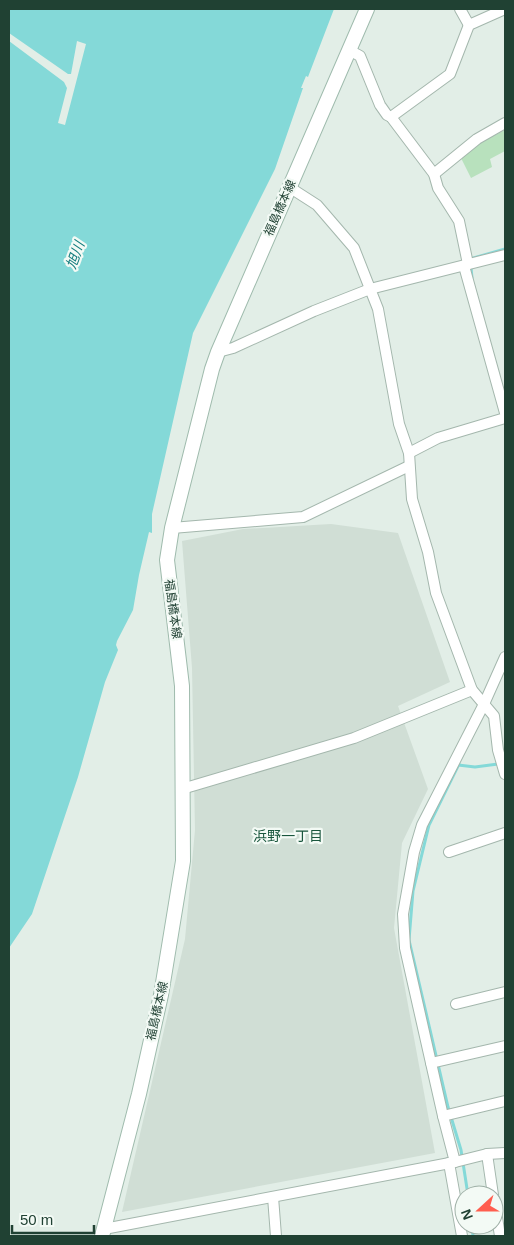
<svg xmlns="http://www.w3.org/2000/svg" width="514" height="1245" font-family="Helvetica,'Noto Sans JP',sans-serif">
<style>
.built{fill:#d0ded5}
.green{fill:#b8e1bd}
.water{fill:#84d9d8}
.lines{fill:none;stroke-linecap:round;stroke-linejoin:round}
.stream{stroke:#84d9d8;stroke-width:3}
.minor-casing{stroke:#a4b7ad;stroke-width:12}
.secondary-casing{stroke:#9fbbad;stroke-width:16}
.minor{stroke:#fff;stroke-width:10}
.secondary{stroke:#fff;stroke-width:14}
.labels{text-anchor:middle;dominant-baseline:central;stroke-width:4.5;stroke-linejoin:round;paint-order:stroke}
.street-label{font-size:12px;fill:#204133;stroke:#f3faf5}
.water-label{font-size:14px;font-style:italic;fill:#137d7e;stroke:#f3faf5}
.neighbourhood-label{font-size:14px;fill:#19563d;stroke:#f3faf5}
</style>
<rect width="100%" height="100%" fill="#e2eee7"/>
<!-- built -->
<path class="built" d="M331 524 398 533 450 682 398 706 428 789 402 843 394 928 435 1153 122 1212 185 939 195 830 192 668 182 541 243 529Z"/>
<!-- green -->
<path class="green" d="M505 130V151L490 159 492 167 471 178 461 158 480 143Z"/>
<!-- water -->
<path class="water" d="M9 9H334L308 77 306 76 301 88H303L275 169 193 333 152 514V533L149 532 139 575 133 610 117 641 116 645 118 650 105 682 78 777 32 914 9 948V41L64 82 67 88 58 123 65 125 86 44 77 41 71 74H68L9 33Z"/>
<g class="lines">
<!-- stream -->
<g class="stream">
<path d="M470 259 505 249"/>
<path d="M471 268 472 278"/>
<path d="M459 764 429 825 413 891 409 940 448 1107 461 1150 468 1195"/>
<path d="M458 765 475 767 498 764"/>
<path d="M472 1225 473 1236"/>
</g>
<!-- minor casing -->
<g class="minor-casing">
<g id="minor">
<path d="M460 9 469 25"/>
<path d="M349 50 360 56 380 105 387 115 391 117 434 174 438 188 459 221 468 264"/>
<path d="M391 117 450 74 469 25 505 9"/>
<path d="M434 174 477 139 505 123"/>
<path d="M289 187 317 205 354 248 378 309 399 424 409 453 412 499 428 552 436 593 472 690 494 716 498 750 505 774"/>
<path d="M464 266 505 413"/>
<path d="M218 352 233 348 314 311 370 289 505 255"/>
<path d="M409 453 438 438 505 418"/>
<path d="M172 528 303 517 409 466"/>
<path d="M182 789 354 738 472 690"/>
<path d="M449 852 505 833"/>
<path d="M456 1004 505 992"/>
<path d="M431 1063 505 1046"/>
<path d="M443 1116 505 1101"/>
<path d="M487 1154 493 1195"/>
<path d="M455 1162 443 1116 405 948 403 914 414 852 422 825 484 704 505 657"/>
<path d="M449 1163 462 1236"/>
<path d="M273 1197 276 1236"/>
<path d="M494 1199 500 1236"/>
<path d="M104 1229 455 1162 487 1154 505 1153"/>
</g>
</g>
<!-- secondary casing -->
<g class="secondary-casing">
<path id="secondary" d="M102 1236 139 1094 161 995 183 861 182 686 167 560 172 528 212 369 218 352 367 9"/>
</g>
<!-- minor -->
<use href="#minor" class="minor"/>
<!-- secondary -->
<use href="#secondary" class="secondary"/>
</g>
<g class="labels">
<!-- street labels -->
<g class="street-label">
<text transform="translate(280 208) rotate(-66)">福島橋本線</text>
<text transform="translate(173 609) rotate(82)">福島橋本線</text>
<text transform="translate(157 1011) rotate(-77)">福島橋本線</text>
</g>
<!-- water labels -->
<g class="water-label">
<text transform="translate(75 255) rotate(-70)">旭川</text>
</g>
<!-- neighbourhood labels -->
<g class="neighbourhood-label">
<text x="288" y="836">浜野一丁目</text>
</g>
</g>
<!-- border -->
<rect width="514" height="1245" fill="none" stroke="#204133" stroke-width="20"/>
<!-- north arrow -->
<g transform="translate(479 1210) rotate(249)"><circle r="24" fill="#f3faf5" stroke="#9fb0a7"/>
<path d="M0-4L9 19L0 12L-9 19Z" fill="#ff5e4f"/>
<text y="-8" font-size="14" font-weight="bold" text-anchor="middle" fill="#204133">N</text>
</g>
<!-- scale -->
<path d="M12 1225v8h82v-8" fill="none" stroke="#204133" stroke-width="2.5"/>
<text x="20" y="1225" font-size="15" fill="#204133" stroke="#f3faf5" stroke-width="4" paint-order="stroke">50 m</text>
</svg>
